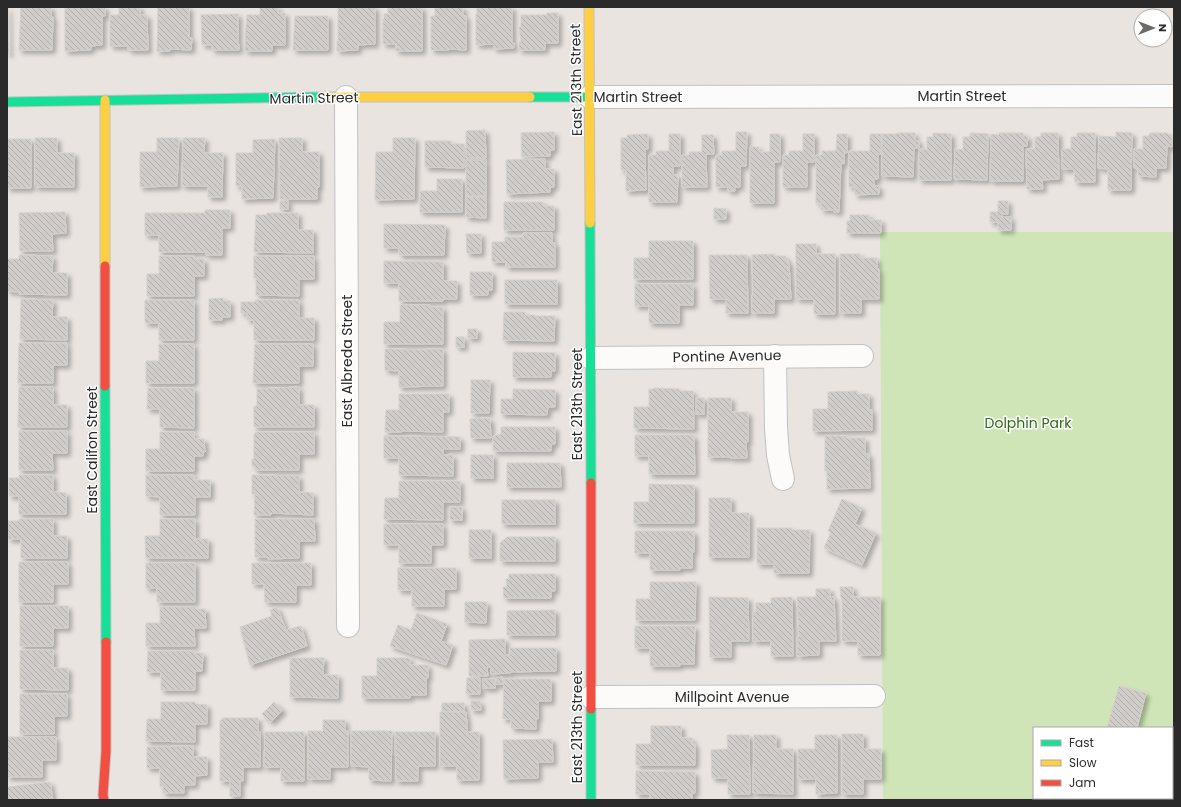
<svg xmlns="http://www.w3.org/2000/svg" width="1181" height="807" font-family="Poppins,sans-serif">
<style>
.park{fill:#cfe5b7;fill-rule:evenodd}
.building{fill:url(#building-back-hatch);stroke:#d4d0cc;filter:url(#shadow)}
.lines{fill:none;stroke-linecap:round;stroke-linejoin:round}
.street-casing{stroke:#c2c1c2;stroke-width:24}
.fast-casing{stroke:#c2c1c2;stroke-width:11}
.slow-casing{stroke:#c2c1c2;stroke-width:11}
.jam-casing{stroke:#c2c1c2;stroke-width:11}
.street{stroke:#fcfbfa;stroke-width:22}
.fast{stroke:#16e098;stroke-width:9}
.slow{stroke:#ffcf43;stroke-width:9}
.jam{stroke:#f24e42;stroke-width:9}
.labels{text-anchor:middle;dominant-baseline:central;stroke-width:3;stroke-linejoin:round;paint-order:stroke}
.street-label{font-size:14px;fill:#2a2a2a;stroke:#fff}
.park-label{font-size:14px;fill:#306a18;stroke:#fff}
</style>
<defs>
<pattern id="building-back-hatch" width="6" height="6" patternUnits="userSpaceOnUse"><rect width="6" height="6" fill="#d0ccc9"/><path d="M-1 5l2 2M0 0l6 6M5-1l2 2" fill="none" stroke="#b3afad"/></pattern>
<filter id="shadow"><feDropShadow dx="3.5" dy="3.5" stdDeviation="2" flood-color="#0004"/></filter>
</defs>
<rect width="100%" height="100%" fill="#e9e4e0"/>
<!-- park -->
<path class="park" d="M880 232H1174V800H883ZM1034 728H1172V798H1034Z"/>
<!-- building -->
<g class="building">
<path d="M21 7H51V16L53 17 52 50H19Z"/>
<path d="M65 7H105V16H102V45L91 46V50L65 51Z"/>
<path d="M119 7H140V15H147L148 50H128V46H110V15H119Z"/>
<path d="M158 7H189V38H192L191 50 170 49V51H157Z"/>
<path d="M260 7H278V13H285V45H272V51H245V41H248V40H245L247 15H260Z"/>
<path d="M338 7H375V44L358 45V50L337 51V41H338Z"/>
<path d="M388 7H422V51H396V44H383V19H384V14H388Z"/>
<path d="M435 7H463V16H466V50L449 49V50H431V16H435Z"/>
<path d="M477 7H512V43H514V48L494 49V44L476 45V14H477Z"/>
<path d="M7 8H8L9 54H7Z"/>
<path d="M547 13H558V43H545V50H519V42H521L519 27H521V15H547Z"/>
<path d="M238 14V44H239V50H212V45H202L201 15Z"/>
<path d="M295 16H328V50H293Z"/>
<path d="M485 130 486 158H466V131Z"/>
<path d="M554 132V150H550V156L522 157 521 133Z"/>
<path d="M736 132H747L746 166H740V187H735V191H728V187H716V155H722V151H736Z"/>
<path d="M1116 132 1132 133 1131 190H1108V169L1098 168 1099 136 1116 137Z"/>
<path d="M897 133H915V141H919V148H914L913 177 882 176V134H897Z"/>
<path d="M933 133 951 134V180H919V149L927 150V137H933Z"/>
<path d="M970 133 988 134 987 180 954 179 955 149 963 150V137H970Z"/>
<path d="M999 133H1023V136H1028L1027 146H1023V181H990L991 134 999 135Z"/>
<path d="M1041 133H1058L1059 179 1042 180 1043 189H1027L1026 149H1035V137H1041Z"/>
<path d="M1077 133H1095V182H1075L1074 169H1062V149H1071V137H1077Z"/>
<path d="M1150 133H1167V134L1172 135V147L1167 146 1166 168H1156V177L1138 176V169L1134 168V149H1143V136H1149Z"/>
<path d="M648 134V149H645L646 190 626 191V170H621V138H627V135Z"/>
<path d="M669 134H680V166H673V175H678L677 202H649V155H656V151H669Z"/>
<path d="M770 134H780V162H774V203H750V147H759V152H770Z"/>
<path d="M803 134H814V162H807V187H783V155H789V151H803Z"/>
<path d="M837 134H847V153H844V164L841 163 839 212H834V210H821V203H816V155H822V151H836Z"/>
<path d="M870 134H881V154H878V179H874V186H879V194L855 195V187H849V151H870Z"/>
<path d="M702 135H713L714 154H706L707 187H682V155H689V152H702Z"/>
<path d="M35 138H57V153H74V187H35Z"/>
<path d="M157 138H179L177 186 140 187V152H157Z"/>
<path d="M183 138H205L204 153H223L222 197H208V186H182Z"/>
<path d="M279 138H302V152H319V187H317V199H280Z"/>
<path d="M393 138H415L414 199 375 200 376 152H393Z"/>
<path d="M8 139H31V188H7Z"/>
<path d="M275 139 273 198 242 199V186H236V153H253V140Z"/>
<path d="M425 141H451V144H464V168L425 167Z"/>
<path d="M545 159V169H554V187H550V192L507 194 506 160Z"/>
<rect x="466" y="160" width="20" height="36"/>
<path d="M437 179H462V212H420V192L421 191H437Z"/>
<path d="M466 197H486V218L466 217Z"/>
<rect x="280" y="201" width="8" height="8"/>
<path d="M998 201H1008V214H1002V217H1011V230H998V222H990V212H998Z"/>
<path d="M504 202H543V206H554V230H504Z"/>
<path d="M714 208 726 209V219H714Z"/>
<path d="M205 210H230V228H222V255H206V252H159V235H145V213H205Z"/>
<path d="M65 212 66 233 52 234 53 251H20L19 213Z"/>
<path d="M267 213H298V230H313V253L254 252 256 215H267Z"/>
<path d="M850 215H869V220H881V233H847V221H850Z"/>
<path d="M384 224 445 225 444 255H399V248H384Z"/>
<path d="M523 233H552V243H555V267H506V262H492V242H505V237H523Z"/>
<path d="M466 234H481V253H467Z"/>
<path d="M649 241H693V279H634V258H649Z"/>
<path d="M796 244H816V254H835V314H814V299H796Z"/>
<path d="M774 254V256H785L789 263 791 299H774V313H752V295H753L752 255Z"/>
<path d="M840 254H860V258H877V269H879V299H861V313H840Z"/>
<path d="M19 255 53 256 52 273H67V295L19 294V292L7 291V259H19Z"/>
<path d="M709 255H747L748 313H726V299H710Z"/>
<path d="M159 256H194V259H204V276H194V296H147V274H159Z"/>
<path d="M254 256H314V279H299V296L256 295V278H254Z"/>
<path d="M384 261 443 262V281H457V299H443V301H399V283H384Z"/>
<path d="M470 272H492V290H488V295H470Z"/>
<rect x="505" y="280" width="52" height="24"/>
<path d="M635 284H693V305H679V323H649V306H635Z"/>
<path d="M223 298V301H230V317H222V320H209V299Z"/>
<path d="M21 299 53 300 52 317H67V340L20 339Z"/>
<path d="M145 300H194V340H159V323H145Z"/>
<path d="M255 300H299V318H314V340H254V320H247V313H241V302H255Z"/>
<path d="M400 305H430V307H443V344H384V322H400Z"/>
<path d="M504 312H525V315H534V316H555L554 341 503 340Z"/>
<rect x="468" y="329" width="9" height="9"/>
<rect x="456" y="337" width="8" height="10"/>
<path d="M19 343H67V365H53V383H18Z"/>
<path d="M159 344H194V383H146V361H159Z"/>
<path d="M255 344H313V366H299V383H253Z"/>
<path d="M385 349 427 350V349H443V386L399 387V371L385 370Z"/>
<path d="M513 352 555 353V371H551V377H513Z"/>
<path d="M471 380H490L489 413H471Z"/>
<path d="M19 387H53V405H67V427H18Z"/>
<path d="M299 387V405H314V427H254V406H257V389Z"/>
<path d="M148 388H194V428L160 427V409H147Z"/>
<path d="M654 388 679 389V391H693L694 429 634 428V407H649V389H654Z"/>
<path d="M513 389 555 390V407H548L547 415 501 414V399H513Z"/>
<path d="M857 391V394H869V410H872V430L813 431V409H828V392Z"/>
<path d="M399 394H449V412H443V432L402 431V432H385L386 410H399Z"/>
<rect x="696" y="398" width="8" height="16"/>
<path d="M708 398H731V412H748V442H746L747 458H730V457H708Z"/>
<path d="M490 418 491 438H471L470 419Z"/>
<path d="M501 427H555V444H551V451H493V436L501 434Z"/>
<path d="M19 431H67V453H52L53 470H19Z"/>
<path d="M160 432H194V439H204L205 452H203V456H194V471H146V449H160Z"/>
<path d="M256 432H314V454H299V470H255V466H252V459H254V434Z"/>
<path d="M635 435H694L695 474H649V456H635Z"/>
<path d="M384 436 460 437V449H443V455H453V476L399 475V458H384Z"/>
<path d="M825 436H846V438H865V454H869L870 488 827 489V471H825Z"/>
<rect x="471" y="455" width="22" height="23"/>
<path d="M507 463H560L561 487H507Z"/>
<path d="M19 475H53V492L66 493V514H19V496H9V478H19Z"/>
<path d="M146 475H194V480H210V497H195V515H160V497L146 496Z"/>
<path d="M252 475 299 476V492L313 493V515L271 513V515H254L255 494H252Z"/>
<path d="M399 481H460V502H443V520L384 519 385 498H399Z"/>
<path d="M649 484 694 485V523H634V502H649Z"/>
<path d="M709 498H731V513H749V557H709Z"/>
<path d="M842 499 862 508 855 524 876 533 862 565 824 548 831 532 828 531Z"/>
<rect x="502" y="500" width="53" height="24"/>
<rect x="450" y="507" width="12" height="13"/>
<path d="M19 519H53V536H67V558H21V539H8V521H19Z"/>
<path d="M160 519H195V539H208V558H146L145 536H160Z"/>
<path d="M255 519H314L315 541H299V558L268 559V557H255Z"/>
<path d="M384 524H443V545H431V563H399V545H384Z"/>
<path d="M757 528H792V530H810L809 573H774V564H757Z"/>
<rect x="469" y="530" width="22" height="28"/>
<path d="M635 531H694V552H692V568H680V570H650V553H635Z"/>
<path d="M507 537H555V561H500V543Z"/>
<path d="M19 562H68V584H53V602H19Z"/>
<path d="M146 563H195V602H157V588H146Z"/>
<path d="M252 563H311V585H296V602H265L264 584H252Z"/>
<path d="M398 568H456V589H444V606H412V590H398Z"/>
<path d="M509 574H555V591H551V598H504L503 587H507L506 579H509Z"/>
<path d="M650 582H696L695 620H636V599H650Z"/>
<path d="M840 587H853V597H880V655H858V641H842V598H841Z"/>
<path d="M816 589H830V597H834L836 641H819V655L797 656V637H799L797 597H816Z"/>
<path d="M709 597 748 598 749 641H731V657H710Z"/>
<path d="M792 597 793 656H771V641H753V612H756V603H771V598Z"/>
<path d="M465 602H487L486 623 465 622Z"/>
<path d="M20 606H68V628H53V646H20Z"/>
<path d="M160 607H195V609H205L206 628H194L195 646H146V623H160Z"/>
<path d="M277 607 286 630 301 626 307 646 250 665 240 627 272 616 270 610Z"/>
<path d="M555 610V635H507V611Z"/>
<path d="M417 613 447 624 441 641 453 645 446 665 390 646 398 625 411 630Z"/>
<path d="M635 626H695L694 664H680V666H650V648H635Z"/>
<path d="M505 639V655H510V648H556V671L511 672V673L491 674V667H487L488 676H469V640Z"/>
<path d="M20 650H53V668H68V690L20 689Z"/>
<path d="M148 651H194V653H203L202 671H195V690H161V672H147Z"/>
<path d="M290 658H324L323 675H338V698L290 697Z"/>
<path d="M377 658H410V665H428V678H426V695H410V698H362V676H377Z"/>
<path d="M503 677V684H496V678Z"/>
<path d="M467 678H480V694H466Z"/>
<rect x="483" y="679" width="12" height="9"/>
<path d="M504 679H551V701H538V719H536V729L511 728V719H503Z"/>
<path d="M1119 686 1146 693 1137 728H1107Z"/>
<path d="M20 694H67V716H54V734H20Z"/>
<path d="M471 701H480L481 710H471Z"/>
<path d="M161 702H195V704L207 705V724H195V742L146 741 147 719H161Z"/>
<path d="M274 702 283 710 271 722 262 714Z"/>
<path d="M442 703H464V712L442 711Z"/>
<path d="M440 712H466V719H467V732H479V780H457V766H440Z"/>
<path d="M222 718H258V732H260V767H243V781H240V796H230V781H220V720H222Z"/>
<path d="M323 720H345V731H348V767H330V779H308V731H323Z"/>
<path d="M651 726H681V738H692V744H695V765H636V744H651Z"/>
<path d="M351 731H392L391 781 369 780V767L351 766Z"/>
<path d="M265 732H304V781H281V767H264Z"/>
<path d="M395 732H435V766H418V781H396Z"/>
<path d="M842 734H863V749H881V779H863V794H842Z"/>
<path d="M727 735H749L750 794H728V778H712L711 750 728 749Z"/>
<path d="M754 735H776V749H793V794L753 793Z"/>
<path d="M815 735H837V793L816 794V779H798V749H815Z"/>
<path d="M7 737H56V760H42V777H7Z"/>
<path d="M552 739 553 762H538V778L504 779 503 740Z"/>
<path d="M193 746V757H207V775L195 776V785H184V793H163V786H160V768H147V747Z"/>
<path d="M1172 753 1174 754V776L1172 783Z"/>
<path d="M636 771 695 772V793H692V800H650V794H636Z"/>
<path d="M50 782 53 800H7V787Z"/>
</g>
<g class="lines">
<!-- street casing -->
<g class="street-casing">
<g id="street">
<path d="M346 97 348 626"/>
<path d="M590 97 1174 96"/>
<path d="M775 356 776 428 778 455 783 479"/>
<path d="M591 358 862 356"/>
<path d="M591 697 874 696"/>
</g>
</g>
<!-- fast casing -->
<g class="fast-casing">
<g id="fast">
<path d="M530 97H590"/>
<path d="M7 102 321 97"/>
<path d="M590 223 591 483"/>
<path d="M105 386 106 642"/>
<path d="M591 709V800"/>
</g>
</g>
<!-- slow casing -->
<g class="slow-casing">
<g id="slow">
<path d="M589 7 590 223"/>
<path d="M321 97H530"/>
<path d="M105 100V266"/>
</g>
</g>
<!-- jam casing -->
<g class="jam-casing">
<g id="jam">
<path d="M105 266V386"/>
<path d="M591 483V709"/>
<path d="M104 800 103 795 106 751V642"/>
</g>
</g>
<!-- street -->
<use href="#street" class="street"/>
<!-- fast -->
<use href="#fast" class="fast"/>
<!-- slow -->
<use href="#slow" class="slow"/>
<!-- jam -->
<use href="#jam" class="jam"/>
</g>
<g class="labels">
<!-- street labels -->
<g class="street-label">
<text transform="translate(576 80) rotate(-91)">East 213th Street</text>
<text x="962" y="96">Martin Street</text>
<text x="638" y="97">Martin Street</text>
<text transform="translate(314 98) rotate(-1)">Martin Street</text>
<text transform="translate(727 356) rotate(-1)">Pontine Avenue</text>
<text transform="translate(347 361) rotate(-90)">East Albreda Street</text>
<text transform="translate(577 404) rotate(-90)">East 213th Street</text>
<text transform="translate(92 450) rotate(-90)">East Califon Street</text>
<text x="732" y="697">Millpoint Avenue</text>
<text transform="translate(577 727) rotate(-90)">East 213th Street</text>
</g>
<!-- park labels -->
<g class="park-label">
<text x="1028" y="423">Dolphin Park</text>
</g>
</g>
<!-- border -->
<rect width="1181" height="807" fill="none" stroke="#2a2a2a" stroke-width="16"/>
<!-- legend -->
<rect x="1033" y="727" width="140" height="72" fill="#ffffff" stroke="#aaaaaa"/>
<rect x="1041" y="740" width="20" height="6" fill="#16e098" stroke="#aaaaaa"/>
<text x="1069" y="747" font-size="12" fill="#2a2a2a">Fast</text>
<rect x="1041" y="760" width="20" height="6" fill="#ffcf43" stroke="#aaaaaa"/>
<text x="1069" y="767" font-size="12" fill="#2a2a2a">Slow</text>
<rect x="1041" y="780" width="20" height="6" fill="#f24e42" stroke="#aaaaaa"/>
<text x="1069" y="787" font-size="12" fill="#2a2a2a">Jam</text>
<!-- north arrow -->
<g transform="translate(1153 28) rotate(90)"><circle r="19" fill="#ffffff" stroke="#aaaaaa"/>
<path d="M0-3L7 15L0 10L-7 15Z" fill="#6d6b6a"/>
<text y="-6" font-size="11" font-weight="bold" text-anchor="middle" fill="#2a2a2a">N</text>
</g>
</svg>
